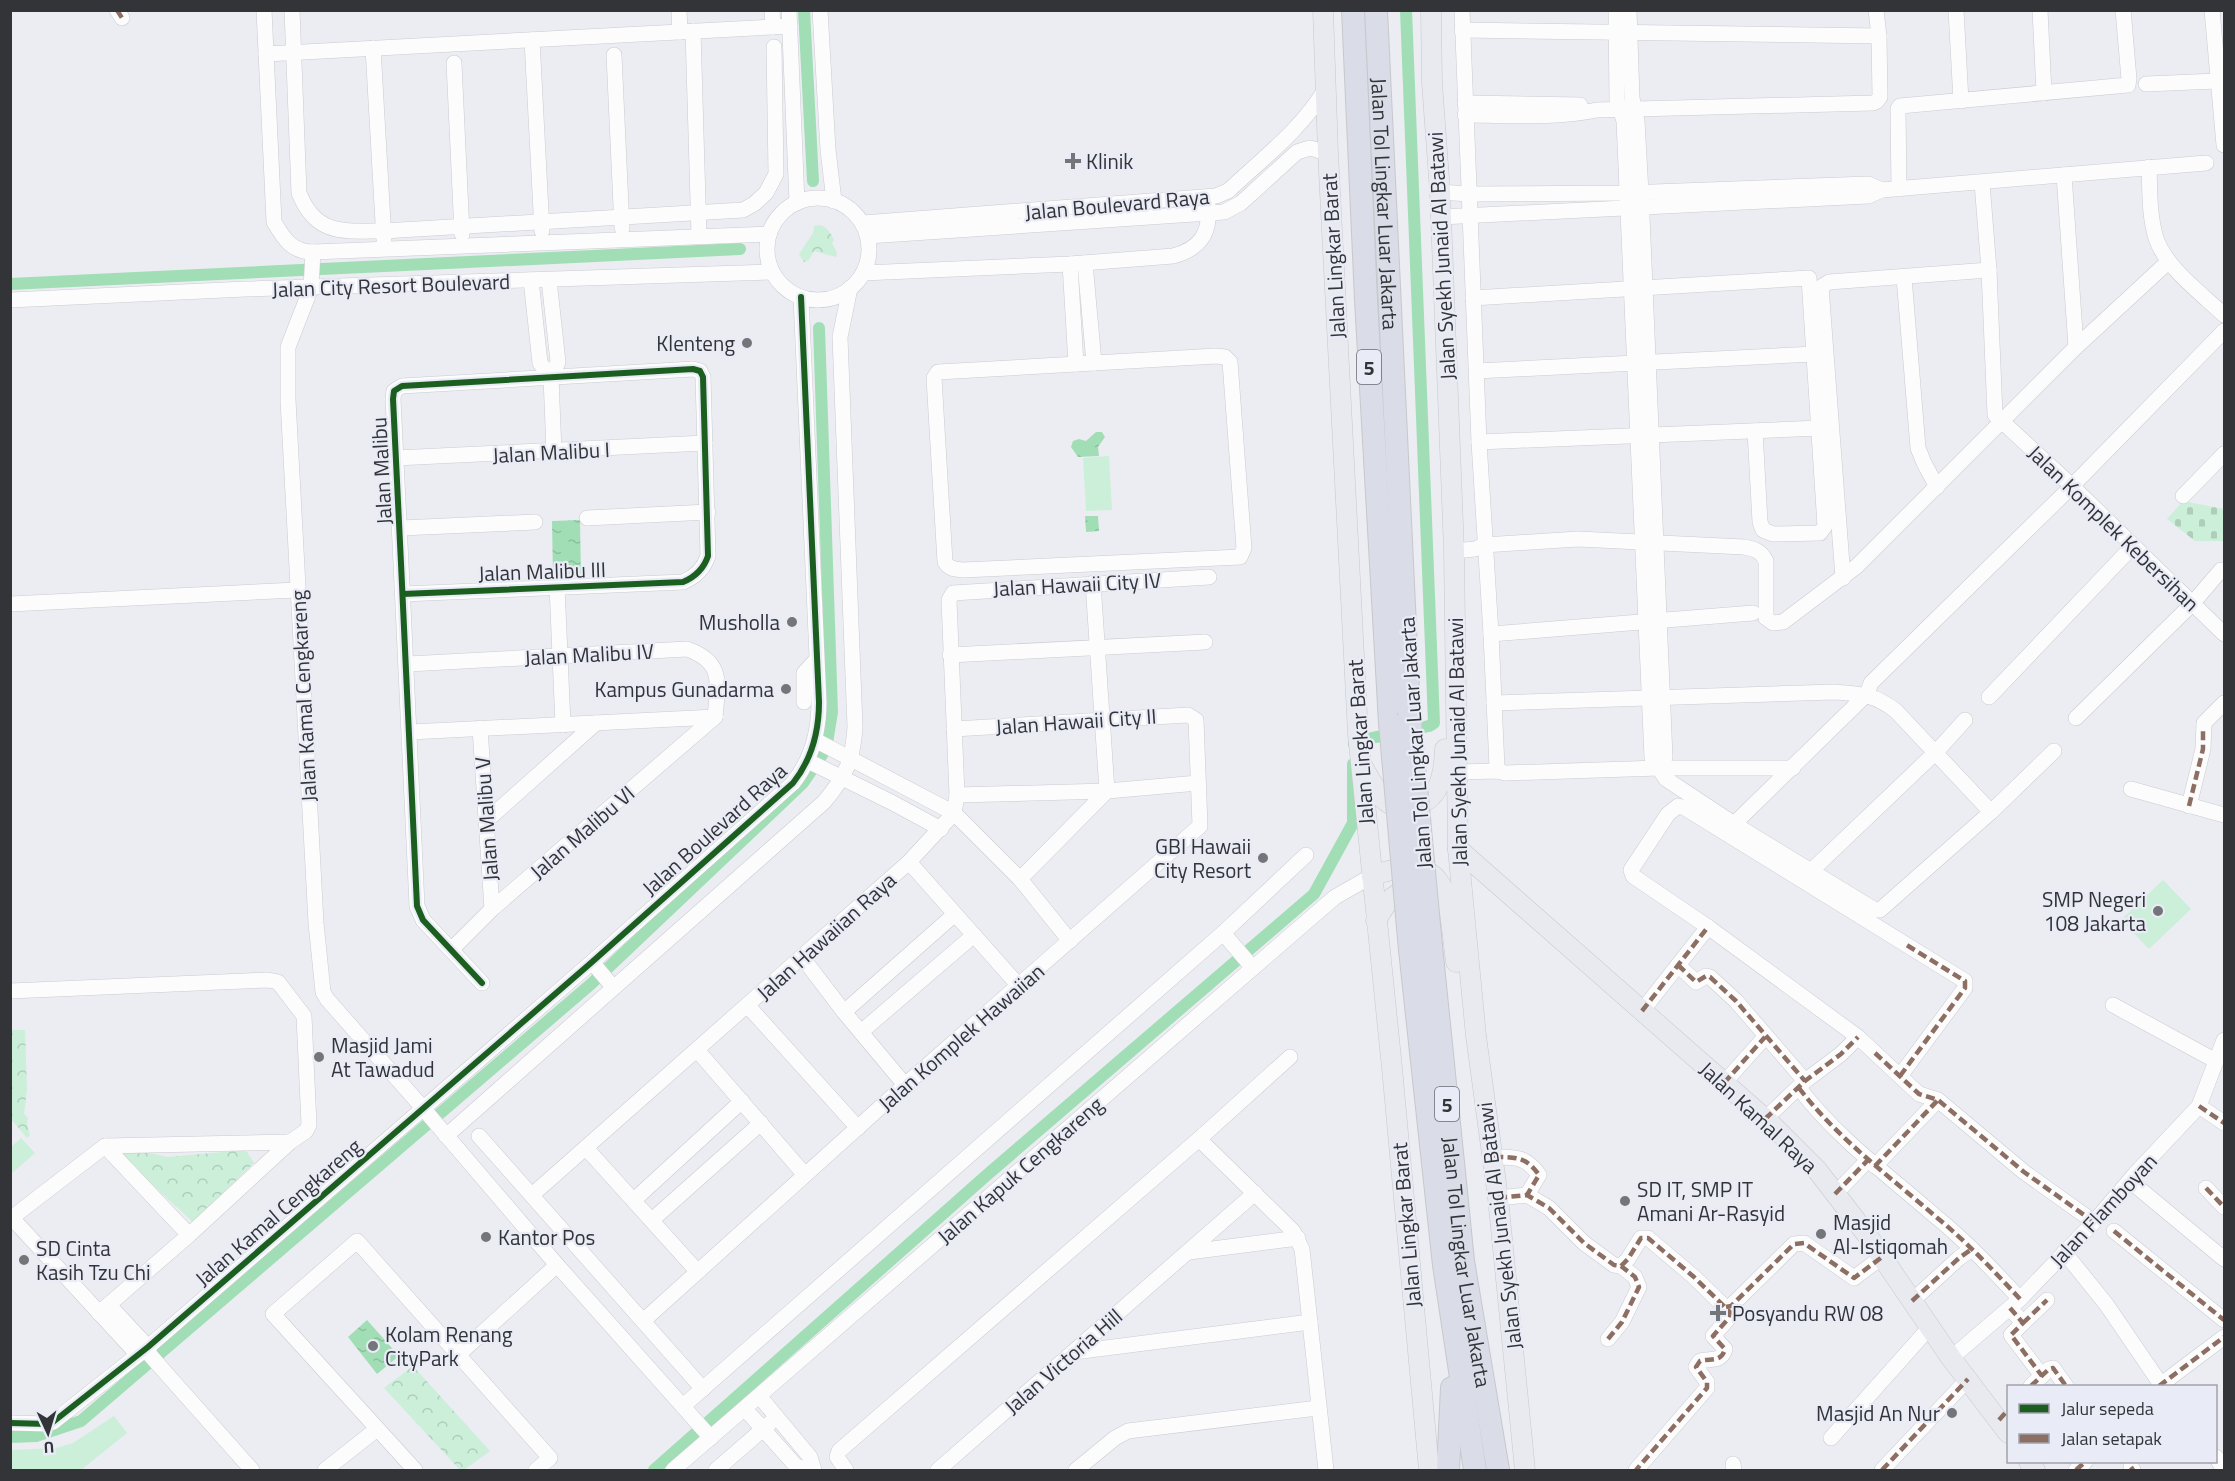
<svg xmlns="http://www.w3.org/2000/svg" width="2235" height="1481" font-family="'Titillium Web',sans-serif">
<style>
.cemetery{fill:url(#cemetery-stones)}
.park{fill:url(#park-crowns)}
.garden{fill:#cbefd8}
.water{fill:url(#water-ripples)}
.lines{fill:none;stroke-linecap:round;stroke-linejoin:round}
.canal{stroke:#a1deb6;stroke-width:12}
.minor-casing{stroke:#cacbcf;stroke-width:16}
.major-casing{stroke:#c7c8cb;stroke-width:21}
.highway-casing{stroke:#c7c8cb;stroke-width:24}
.minor{stroke:#fcfcfd;stroke-width:15}
.major{stroke:#e8eaf0;stroke-width:20}
.highway{stroke:#dadce7;stroke-width:22}
.highway-bridge-casing{stroke:#c7c8cb;stroke-width:24;stroke-linecap:butt}
.highway-bridge{stroke:#dadce7;stroke-width:22}
.quiet{stroke:#8d6e63;stroke-width:4.5;stroke-dasharray:9 4.5;stroke-linecap:butt}
.cycleway-casing{stroke:#e9ecf6;stroke-width:10}
.cycleway{stroke:#1b5e20;stroke-width:6}
.poi-dot{fill:#747579;stroke:#e9ecf6;stroke-width:2}
.labels{text-anchor:middle;dominant-baseline:central;stroke-width:4.5;stroke-linejoin:round;paint-order:stroke}
.shield{fill:#e9ecf6;stroke:#6a6b71;stroke-width:1.5}
.shield-label{font-size:20px;font-weight:bold;fill:#333438}
.poi-label{font-size:21px;fill:#333438;stroke:#e9ecf6;text-anchor:start}
.street-label{font-size:21px;fill:#333438;stroke:#e9ecf6}
</style>
<defs>
<pattern id="cemetery-stones" width="16" height="16" patternUnits="userSpaceOnUse" patternTransform="scale(1.5)"><rect width="16" height="16" fill="#cbefd8"/><path d="M2 7V4a2 2 0 0 1 4 0v3zM10 15v-3a2 2 0 0 1 4 0v3z" fill="#afceba"/></pattern>
<pattern id="park-crowns" width="20" height="18" patternUnits="userSpaceOnUse" patternTransform="scale(1.5)"><rect width="20" height="18" fill="#cbefd8"/><path d="M2 6a3 3 0 1 1 6 0M12 15a3 3 0 1 1 6 0" fill="none" stroke="#afceba"/></pattern>
<pattern id="water-ripples" width="26" height="14" patternUnits="userSpaceOnUse" patternTransform="scale(1.5)"><rect width="26" height="14" fill="#a1deb6"/><path d="M2 4q2-2 4 0t4 0M15 11q2-2 4 0t4 0" fill="none" stroke="#8bbf9d"/></pattern>
</defs>
<rect width="100%" height="100%" fill="#ecedf3"/>
<!-- cemetery -->
<path class="cemetery" d="M2183 501 2224 509V541H2195L2167 519Z"/>
<!-- park -->
<g class="park">
<path d="M820 225C827 227 831 233 834 240L832 243 837 253 836 257 814 251 809 260 804 262 799 254 813 233 814 226Z"/>
<path d="M11 1030H25L27 1090 24 1114 28 1118 27 1124 30 1135 27 1138 11 1119Z"/>
<path d="M130 1148 167 1157 246 1150 254 1163 193 1222 121 1156Z"/>
<path d="M413 1366 490 1451 464 1470H460L384 1388Z"/>
</g>
<!-- garden -->
<g class="garden">
<path d="M1109 456 1112 510 1086 511 1083 458Z"/>
<path d="M2163 880 2191 909 2149 949 2121 920Z"/>
<path d="M21 1138 35 1153 11 1174V1147Z"/>
<path d="M114 1416 127 1433 81 1470H11V1450L56 1448 73 1443Z"/>
</g>
<!-- water -->
<g class="water">
<path d="M1096 432H1102L1105 437 1098 447 1099 456 1078 457 1071 447 1073 441 1079 439 1086 441Z"/>
<path d="M1085 516H1098L1099 531 1086 532Z"/>
<path d="M580 520 581 577 553 578 552 521Z"/>
<path d="M367 1320 399 1356 377 1374 348 1337Z"/>
</g>
<g class="lines">
<!-- canal -->
<g class="canal">
<path d="M804 10 813 181"/>
<path d="M10 284 740 249"/>
<path d="M1354 744 1362 740 1429 726 1434 723 1406 10"/>
<path d="M10 1437 36 1436 81 1421 591 984 803 783 826 749 832 712 819 328"/>
<path d="M654 1470 988 1174 1314 894 1353 823V764"/>
</g>
<!-- minor casing -->
<g class="minor-casing">
<g id="minor">
<path d="M117 10 122 18"/>
<path d="M264 10 274 222C284 239 292 252 313 252L769 234"/>
<path d="M292 10 299 193C316 236 344 231 383 231L743 210 754 204 766 193 776 174 774 47"/>
<path d="M679 10 680 32"/>
<path d="M772 10 773 27"/>
<path d="M789 10 797 203"/>
<path d="M820 10 828 150 834 201"/>
<path d="M1462 10 1479 442 1491 634 1497 767 1498 771"/>
<path d="M1616 10 1617 100 1624 121 1652 758 1666 779 1734 824 1875 910H1880L1991 812 2054 751"/>
<path d="M1629 10 1632 98 1637 121 1641 193 1665 757 1659 768"/>
<path d="M1956 10 1961 101"/>
<path d="M2040 10 2044 93"/>
<path d="M2212 10 2224 145"/>
<path d="M1462 30 1879 36"/>
<path d="M693 31 699 236"/>
<path d="M532 40 542 231"/>
<path d="M373 48 384 240"/>
<path d="M266 54 790 26"/>
<path d="M614 55 622 228"/>
<path d="M454 63 462 234"/>
<path d="M2146 84 2217 81"/>
<path d="M1465 103 1580 105"/>
<path d="M1465 115C1509 115 1554 119 1597 110L1873 103 1877 101 1880 97 1879 36 1876 10"/>
<path d="M2149 167C2150 191 2149 215 2156 238 2165 267 2202 294 2224 315"/>
<path d="M2064 175 2076 347"/>
<path d="M1982 183 1989 270 1995 415 2072 486 2224 634"/>
<path d="M1899 189 1898 109 1900 106 2128 85 2129 79 2123 10"/>
<path d="M1440 192 1469 194 1627 193 1868 184 1882 190"/>
<circle cx="818" cy="249" r="51"/>
<path d="M1441 217 1868 196 1882 190 2206 163"/>
<path d="M863 223 1216 196 1228 191C1262 159 1302 129 1326 88"/>
<path d="M868 236 1224 212 1241 203 1297 152 1310 148 1328 153"/>
<path d="M313 252 311 288 288 347V400L316 923 323 992 327 999 422 1107 557 1265 711 1438"/>
<path d="M1085 263 1094 363"/>
<path d="M1070 264 1076 364"/>
<path d="M863 273 1070 264 1173 256C1200 249 1211 233 1208 205"/>
<path d="M1904 277 1918 448 1924 463 1937 487"/>
<path d="M531 280 540 363 551 377"/>
<path d="M549 280 558 362 551 377 554 452"/>
<path d="M1473 298 1809 278 1825 526 1820 533 1773 534 1763 530 1760 522 1755 431"/>
<path d="M10 300 246 289 772 272"/>
<path d="M1216 356 1225 357 1230 362 1244 548 1240 557 963 570C955 569 949 569 945 562L934 378 938 372Z"/>
<path d="M1477 371 1814 354"/>
<path d="M1479 442 1820 428"/>
<path d="M396 458 705 443"/>
<path d="M2183 496 2224 454"/>
<path d="M587 518 708 512"/>
<path d="M401 528 535 522"/>
<path d="M1454 551 1475 549 1484 545 1578 539 1744 547C1755 549 1761 551 1766 561V618L1773 623 1783 622 1857 566 2076 347 2168 262"/>
<path d="M1843 578 1821 287 1829 282 1989 270"/>
<path d="M557 586 563 725"/>
<path d="M403 594 683 582C695 577 704 568 708 556L703 377 700 371 693 369 402 386 394 391 393 399C401 568 410 737 417 906L423 920 482 983"/>
<path d="M10 604 297 590"/>
<path d="M1491 634 1753 613"/>
<path d="M950 655 1205 642"/>
<path d="M408 664 687 649C724 662 718 683 715 717"/>
<path d="M1989 697 2133 546"/>
<path d="M804 702V673L816 660"/>
<path d="M1494 703 1834 692C1860 694 1874 694 1896 711L1991 812"/>
<path d="M2076 718 2192 604 2221 570"/>
<path d="M480 728 492 909"/>
<path d="M410 732 715 717"/>
<path d="M815 740 954 813 1020 879 1070 941"/>
<path d="M808 761 893 803 941 829"/>
<path d="M1457 772 1498 771 1505 773 1659 768H1793"/>
<path d="M2131 789 2224 815"/>
<path d="M957 795 1107 791 1198 783"/>
<path d="M2189 806 2203 749 2204 723 2224 703"/>
<path d="M486 821 596 723"/>
<path d="M1734 824 1867 694 1871 683 2072 486 2224 331"/>
<path d="M909 862 1019 986"/>
<path d="M1810 872 1936 752 1965 720"/>
<path d="M1020 879 1107 791 1093 583"/>
<path d="M1223 933 1253 968"/>
<path d="M452 949 492 909 715 717"/>
<path d="M802 957 844 1012 905 1085"/>
<path d="M592 962 613 987"/>
<path d="M1678 965 1696 982 1706 976 1710 977 1736 1001 1805 1081"/>
<path d="M10 991 268 980 278 982 304 1016 309 1125 306 1131 290 1142 189 1235 99 1313"/>
<path d="M2113 1005 2216 1061"/>
<path d="M748 1006 858 1128"/>
<path d="M1642 1011 1708 927"/>
<path d="M844 1012 955 914"/>
<path d="M861 1032 974 935"/>
<path d="M697 1050 805 1175"/>
<path d="M1900 1076 1965 988V981L1685 808 1678 806 1668 814 1631 870 1633 876 1708 927 1858 1037 1919 1094 1938 1100 2024 1172 2094 1222"/>
<path d="M1724 1083 1765 1037"/>
<path d="M1799 1088C1837 1138 1888 1175 1935 1216 1966 1241 1993 1270 2020 1299"/>
<path d="M2199 1106 2224 1123"/>
<path d="M1765 1119 1805 1081 1841 1054 1858 1037"/>
<path d="M446 1136 824 802C846 776 853 760 855 727L840 337 850 288"/>
<path d="M479 1136 703 1389"/>
<path d="M1199 1139 1293 1231 1302 1249 1326 1470"/>
<path d="M105 1146 189 1235"/>
<path d="M586 1148 697 1271"/>
<path d="M1494 1157C1514 1157 1526 1156 1539 1175L1527 1195"/>
<path d="M1875 1166 1938 1100"/>
<path d="M2130 1181 2224 1259"/>
<path d="M2206 1188 2224 1207"/>
<path d="M1835 1194 1868 1160"/>
<path d="M532 1195 909 862 954 813 957 795 949 600 953 593 1209 577"/>
<path d="M1498 1198 1527 1195 1549 1208 1584 1243 1614 1265 1621 1266 1628 1259 1641 1238H1648L1694 1277 1730 1312 1728 1319 1713 1336 1725 1349C1721 1363 1711 1358 1700 1361L1696 1367 1707 1382V1388L1636 1470"/>
<path d="M634 1200 742 1101"/>
<path d="M12 1218 138 1355"/>
<path d="M10 1219 105 1146 290 1142"/>
<path d="M652 1220 761 1123"/>
<path d="M2114 1231 2224 1320"/>
<path d="M1189 1252 1298 1238"/>
<path d="M2064 1252 2106 1304 2162 1386"/>
<path d="M1912 1301 1959 1258 1972 1249"/>
<path d="M109 1305 148 1347 150 1355 164 1371 252 1470"/>
<path d="M1726 1307 1731 1306 1794 1244 1804 1243 1854 1278 1882 1257"/>
<path d="M2010 1308 2023 1323 2011 1335 2042 1376"/>
<path d="M643 1321 905 1085 1200 826 1196 720 1188 715 954 729"/>
<path d="M2023 1323 2047 1300"/>
<path d="M1608 1339 1622 1322 1639 1287 1635 1277 1621 1266"/>
<path d="M1074 1352 1310 1322"/>
<path d="M458 1355 557 1265"/>
<path d="M1951 1358 2020 1299 2094 1222 2135 1174 2199 1106 2224 1040"/>
<path d="M2031 1386 2049 1369 2053 1368 2066 1386"/>
<path d="M2159 1386 2224 1337"/>
<path d="M760 1397 810 1457 814 1470"/>
<path d="M683 1406 1223 933 1306 855"/>
<path d="M745 1409 796 1466 809 1470"/>
<path d="M10 1423 48 1424 53 1422 148 1347 592 962 793 783C812 759 819 732 819 702L801 297"/>
<path d="M1831 1438 1930 1327"/>
<path d="M2216 1457 2224 1470"/>
<path d="M1733 1464 1734 1470"/>
<path d="M2131 1467 2133 1470"/>
<path d="M325 1470 377 1429"/>
<path d="M415 1470 273 1314 357 1241 550 1458 536 1470"/>
<path d="M673 1470 1335 897 1372 876"/>
<path d="M716 1470 770 1423"/>
<path d="M846 1470 837 1457 839 1451 1199 1139 1290 1057"/>
<path d="M938 1470 1255 1193"/>
<path d="M1076 1470 1115 1438 1128 1431 1318 1408"/>
<path d="M1882 1470 1968 1379"/>
<path d="M2076 1470 2085 1462"/>
</g>
</g>
<!-- major casing -->
<g class="major-casing">
<g id="major">
<path d="M1323 10 1328 153 1358 734 1392 1068 1429 1470"/>
<path d="M1431 10 1432 83 1440 192 1454 551 1458 849 1476 1036 1498 1198 1525 1470"/>
<path d="M1363 767C1370 779 1377 794 1387 802 1393 807 1402 807 1410 806 1440 803 1444 774 1445 749"/>
<path d="M1458 849 1771 1124 1817 1170 1867 1235 1951 1358 2008 1433"/>
<path d="M1372 876C1453 846 1448 904 1456 962"/>
<path d="M1376 921C1386 902 1395 889 1418 889"/>
<path d="M2029 1462 2035 1470"/>
</g>
</g>
<!-- highway casing -->
<g class="highway-casing">
<g id="highway">
<path d="M1353 10 1366 300 1390 723"/>
<path id="s1" d="M1376 10 1409 712"/>
<path id="s2" d="M1431 946 1463 1261 1498 1470"/>
<path d="M1410 950 1444 1265 1475 1470"/>
<path d="M1448 1470 1452 1388"/>
</g>
</g>
<!-- minor -->
<use href="#minor" class="minor"/>
<!-- major -->
<use href="#major" class="major"/>
<!-- highway -->
<use href="#highway" class="highway"/>
<!-- highway-bridge casing -->
<g class="highway-bridge-casing">
<g id="highway-bridge">
<path d="M1409 712 1431 946"/>
<path d="M1390 723 1410 950"/>
</g>
</g>
<!-- highway-bridge -->
<use href="#highway-bridge" class="highway-bridge"/>
<!-- quiet -->
<g class="quiet">
<path d="M117 10 122 18"/>
<path d="M2189 806 2203 749V727"/>
<path d="M1678 965 1696 982 1706 976 1710 977 1736 1001 1805 1081"/>
<path d="M1642 1011 1708 927"/>
<path d="M1875 1053 1919 1094 1938 1100 2024 1172 2094 1222"/>
<path d="M1900 1076 1965 988V981L1905 944"/>
<path d="M1724 1083 1765 1037"/>
<path d="M1799 1088C1837 1138 1888 1175 1935 1216 1966 1241 1993 1270 2020 1299"/>
<path d="M2199 1106 2224 1123"/>
<path d="M1765 1119 1805 1081 1841 1054 1858 1037"/>
<path d="M1494 1157C1514 1157 1526 1156 1539 1175L1527 1195"/>
<path d="M1875 1166 1938 1100"/>
<path d="M2206 1188 2224 1207"/>
<path d="M1835 1194 1868 1160"/>
<path d="M1498 1198 1527 1195 1549 1208 1584 1243 1614 1265 1621 1266 1628 1259 1641 1238H1648L1694 1277 1730 1312 1728 1319 1713 1336 1725 1349C1721 1363 1711 1358 1700 1361L1696 1367 1707 1382V1388L1636 1470"/>
<path d="M2114 1231 2224 1320"/>
<path d="M1912 1301 1959 1258 1972 1249"/>
<path d="M1726 1307 1731 1306 1794 1244 1804 1243 1854 1278 1882 1257"/>
<path d="M2010 1308 2023 1323 2011 1335 2042 1376"/>
<path d="M2023 1323 2047 1300"/>
<path d="M1608 1339 1622 1322 1639 1287 1635 1277 1621 1266"/>
<path d="M2031 1386 2049 1369 2053 1368 2066 1386"/>
<path d="M2159 1386 2224 1337"/>
<path d="M1999 1420 2008 1410"/>
<path d="M2131 1467 2133 1470"/>
<path d="M1882 1470 1968 1379"/>
<path d="M2076 1470 2085 1462"/>
</g>
<!-- cycleway casing -->
<g class="cycleway-casing">
<g id="cycleway">
<path d="M403 594 683 582C695 577 704 568 708 556L703 377 700 371 693 369 402 386 394 391 393 399C401 568 410 737 417 906L423 920 482 983"/>
<path d="M10 1423 48 1424 53 1422 148 1347 592 962 793 783C812 759 819 732 819 702L801 297"/>
</g>
</g>
<!-- cycleway -->
<use href="#cycleway" class="cycleway"/>
</g>
<!-- markers -->
<g class="poi-dot">
<path d="M1070 152h6v6h6v6h-6v6h-6v-6h-6v-6h6z"/>
<circle cx="747" cy="343" r="6"/>
<circle cx="792" cy="622" r="6"/>
<circle cx="786" cy="689" r="6"/>
<circle cx="1263" cy="858" r="6"/>
<circle cx="2158" cy="911" r="6"/>
<circle cx="319" cy="1057" r="6"/>
<circle cx="1625" cy="1201" r="6"/>
<circle cx="1821" cy="1234" r="6"/>
<circle cx="486" cy="1237" r="6"/>
<circle cx="24" cy="1260" r="6"/>
<path d="M1715 1304h6v6h6v6h-6v6h-6v-6h-6v-6h6z"/>
<circle cx="373" cy="1346" r="6"/>
<circle cx="1952" cy="1413" r="6"/>
</g>
<g class="labels">
<!-- shield labels -->
<g class="shield">
<rect x="1357" y="350" width="24" height="34" rx="4.5"/>
<rect x="1435" y="1087" width="24" height="34" rx="4.5"/>
</g>
<g class="shield-label">
<text x="1369" y="367">5</text>
<text x="1447" y="1104">5</text>
</g>
<!-- poi labels -->
<g class="poi-label">
<text x="1086" y="161">Klinik</text>
<text x="735" y="343" text-anchor="end">Klenteng</text>
<text x="780" y="622" text-anchor="end">Musholla</text>
<text x="774" y="689" text-anchor="end">Kampus Gunadarma</text>
<text x="1251" y="846" text-anchor="end">GBI Hawaii<tspan x="1251" dy="24">City Resort</tspan></text>
<text x="2146" y="899" text-anchor="end">SMP Negeri<tspan x="2146" dy="24">108 Jakarta</tspan></text>
<text x="331" y="1045">Masjid Jami<tspan x="331" dy="24">At Tawadud</tspan></text>
<text x="1637" y="1189">SD IT, SMP IT<tspan x="1637" dy="24">Amani Ar-Rasyid</tspan></text>
<text x="1833" y="1222">Masjid<tspan x="1833" dy="24">Al-Istiqomah</tspan></text>
<text x="498" y="1237">Kantor Pos</text>
<text x="36" y="1248">SD Cinta<tspan x="36" dy="24">Kasih Tzu Chi</tspan></text>
<text x="1732" y="1313">Posyandu RW 08</text>
<text x="385" y="1334">Kolam Renang<tspan x="385" dy="24">CityPark</tspan></text>
<text x="1940" y="1413" text-anchor="end">Masjid An Nur</text>
</g>
<!-- street labels -->
<g class="street-label">
<text stroke="none"><textPath href="#s1" startOffset="194">Jalan Tol Lingkar Luar Jakarta</textPath></text>
<text transform="translate(1117 204) rotate(-5)">Jalan Boulevard Raya</text>
<text transform="translate(1333 256) rotate(-93)">Jalan Lingkar Barat</text>
<text transform="translate(1441 256) rotate(-93)">Jalan Syekh Junaid Al Batawi</text>
<text transform="translate(391 285) rotate(-2)">Jalan City Resort Boulevard</text>
<text transform="translate(551 452) rotate(-3)">Jalan Malibu I</text>
<text transform="translate(381 471) rotate(-93)">Jalan Malibu</text>
<text transform="translate(2114 528) rotate(44)">Jalan Komplek Kebersihan</text>
<text transform="translate(542 571) rotate(-2)">Jalan Malibu III</text>
<text transform="translate(1077 584) rotate(-3)">Jalan Hawaii City IV</text>
<text transform="translate(589 654) rotate(-3)">Jalan Malibu IV</text>
<text transform="translate(303 696) rotate(-93)">Jalan Kamal Cengkareng</text>
<text transform="translate(1076 721) rotate(-4)">Jalan Hawaii City II</text>
<text transform="translate(1360 742) rotate(-94)">Jalan Lingkar Barat</text>
<text transform="translate(1457 742) rotate(-91)">Jalan Syekh Junaid Al Batawi</text>
<text transform="translate(1415 743) rotate(-94)">Jalan Tol Lingkar Luar Jakarta</text>
<text transform="translate(486 819) rotate(-94)">Jalan Malibu V</text>
<text transform="translate(714 829) rotate(-42)">Jalan Boulevard Raya</text>
<text transform="translate(582 832) rotate(-41)">Jalan Malibu VI</text>
<text transform="translate(826 936) rotate(-42)">Jalan Hawaiian Raya</text>
<text transform="translate(961 1037) rotate(-41)">Jalan Komplek Hawaiian</text>
<text transform="translate(1759 1117) rotate(43)">Jalan Kamal Raya</text>
<text transform="translate(1020 1170) rotate(-41)">Jalan Kapuk Cengkareng</text>
<text transform="translate(2103 1210) rotate(-47)">Jalan Flamboyan</text>
<text transform="translate(278 1212) rotate(-41)">Jalan Kamal Cengkareng</text>
<text transform="translate(1406 1225) rotate(-95)">Jalan Lingkar Barat</text>
<text transform="translate(1499 1226) rotate(-97)">Jalan Syekh Junaid Al Batawi</text>
<text stroke="none"><textPath href="#s2" startOffset="318">Jalan Tol Lingkar Luar Jakarta</textPath></text>
<text transform="translate(1063 1361) rotate(-41)">Jalan Victoria Hill</text>
</g>
</g>
<!-- border -->
<rect width="2235" height="1481" fill="none" stroke="#333438" stroke-width="24"/>
<!-- legend -->
<rect x="2007" y="1385" width="210" height="78" fill="#e9ecf6" stroke="#a0a2aa" stroke-width="1.5"/>
<rect x="2019" y="1404" width="30" height="9" fill="#1b5e20" stroke="#a0a2aa" stroke-width="1.5"/>
<text x="2061" y="1415" font-size="18" fill="#333438">Jalur sepeda</text>
<rect x="2019" y="1434" width="30" height="9" fill="#8d6e63" stroke="#a0a2aa" stroke-width="1.5"/>
<text x="2061" y="1445" font-size="18" fill="#333438">Jalan setapak</text>
<!-- north arrow -->
<g transform="translate(48 1433) rotate(176)" stroke="#e9ecf6" stroke-width="4.5" paint-order="stroke">
<path d="M0-4.5L10 22L0 15L-10 22Z" fill="#333438"/>
<text y="-9" font-size="16" font-weight="bold" text-anchor="middle" fill="#333438">U</text>
</g>
</svg>
